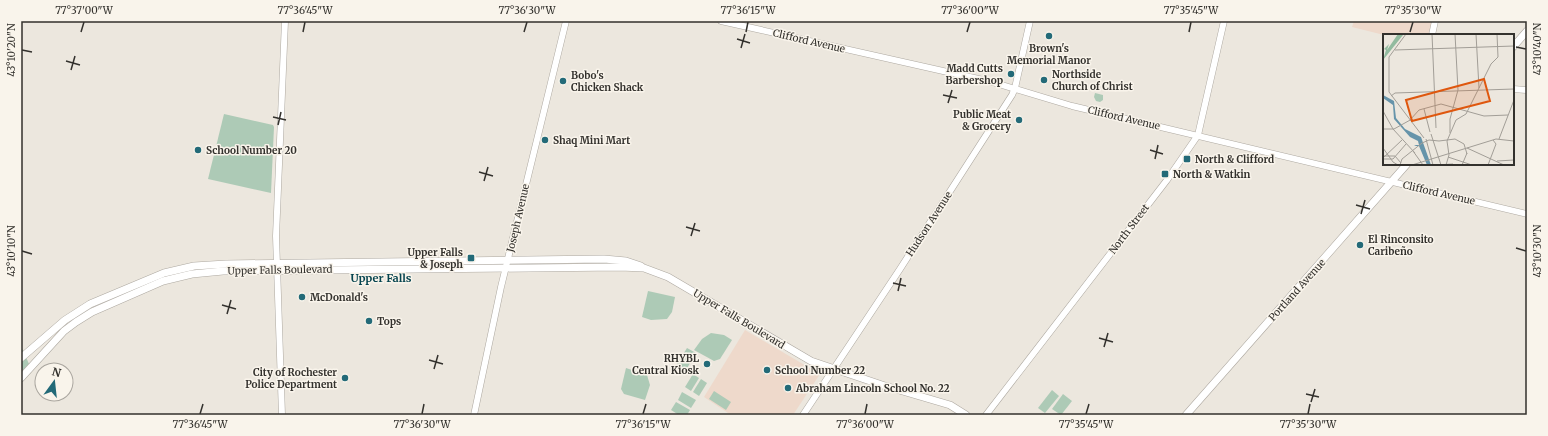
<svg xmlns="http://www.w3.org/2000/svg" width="1548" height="436" font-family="Merriweather,serif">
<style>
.education{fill:#eed9cb}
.green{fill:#adcab6}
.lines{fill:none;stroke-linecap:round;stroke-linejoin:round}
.secondary-casing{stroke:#ada8a0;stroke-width:7}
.primary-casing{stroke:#ada8a0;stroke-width:8}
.secondary{stroke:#fff;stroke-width:6}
.primary{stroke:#fff;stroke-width:7}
.ticks{fill:none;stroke:#33312d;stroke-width:1.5}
.poi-dot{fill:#236a78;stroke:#f9f4eb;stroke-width:1.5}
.labels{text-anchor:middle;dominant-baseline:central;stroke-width:3;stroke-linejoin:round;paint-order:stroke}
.street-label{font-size:10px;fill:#33312d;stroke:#f9f4eb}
.poi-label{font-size:10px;font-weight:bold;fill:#33312d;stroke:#f9f4eb;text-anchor:start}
.neighbourhood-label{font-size:11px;font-weight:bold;fill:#06444f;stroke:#f9f4eb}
.inset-road{fill:none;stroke:#a29e97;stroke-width:1}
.view{fill:#df570e;fill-opacity:0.15;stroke:#df570e;stroke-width:2}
.inset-edge{fill:none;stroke:#33312d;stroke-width:2}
.neatline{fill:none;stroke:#33312d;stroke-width:1.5}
.ticks-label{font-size:10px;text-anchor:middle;fill:#33312d}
</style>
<rect width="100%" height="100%" fill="#ece7de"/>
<!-- education -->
<g class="education">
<path d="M1354 21H1433L1429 35H1384L1352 27Z"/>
<path d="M745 330 820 374 793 415H731L704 397Z"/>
</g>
<!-- green -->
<g class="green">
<path d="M1095 93 1103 95V100L1100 102 1096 101 1094 97Z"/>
<path d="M224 114 273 125 274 127 271 193 208 179Z"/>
<path d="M648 291 675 297 672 312 667 319 651 320 642 317Z"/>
<path d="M711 333 724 335 732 340 720 359 714 361 694 350 702 339Z"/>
<path d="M21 346 29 364 21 372Z"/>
<path d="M687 348 696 353 686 370 677 364Z"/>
<path d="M626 368 647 375 650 385 645 400 624 394 621 389Z"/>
<path d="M693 374 699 378 691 391 685 387Z"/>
<path d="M701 379 707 383 699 396 693 392Z"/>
<path d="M1052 390 1059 396 1045 413 1038 408Z"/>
<path d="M714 391 731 402 726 410 709 399Z"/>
<path d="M682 392 696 400 691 408 678 400Z"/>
<path d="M1063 394 1072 401 1061 415 1052 409Z"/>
<path d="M676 402 690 410 687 415H679L671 410Z"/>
</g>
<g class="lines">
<!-- secondary casing -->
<g class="secondary-casing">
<g id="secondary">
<path d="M721 21 992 82 1072 106 1527 214"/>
<path d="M1432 35 1435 21"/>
<path d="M1513 89 1527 90"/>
<path d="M282 415 276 236 285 21"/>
<path d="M474 415 501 287 566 21"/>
<path d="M803 415 900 269 1012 95 1015 88 1030 21"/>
<path d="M986 415 1167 180 1198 135 1224 21"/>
</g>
</g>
<!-- primary casing -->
<g class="primary-casing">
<g id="primary">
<path d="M1513 47 1527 31"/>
<path d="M21 358 65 320 90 304 164 273 194 266 226 264 604 259 626 261 641 266"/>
<path d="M21 378 64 331 76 322 92 312 163 281 192 274 223 271 620 267 644 268 668 277 811 361 882 385 950 405 966 415"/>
<path d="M1186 415 1407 164"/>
</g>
</g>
<!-- secondary -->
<use href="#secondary" class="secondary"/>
<!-- primary -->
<use href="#primary" class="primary"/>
</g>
<!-- ticks -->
<path class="ticks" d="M81 32 84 22M303 32 305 22M524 32 527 22M746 32 748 22M967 32 970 22M1189 32 1191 22M1410 32 1413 22M737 39 750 43M1516 47 1526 49M741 48 745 34M22 50 32 52M66 61 80 65M71 70 75 56M943 95 957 98M948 103 952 90M273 117 286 120M278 125 281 112M1150 150 1163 154M1155 159 1158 145M479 172 493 176M484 181 488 167M1356 205 1370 209M1361 214 1365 200M686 227 700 231M691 236 695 223M1516 248 1526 251M22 251 32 254M893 283 906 286M898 291 901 278M222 305 236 309M227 314 231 300M1099 338 1113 342M1104 347 1108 333M429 360 443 364M434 369 438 355M1306 394 1319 397M1311 402 1315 389M200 414 203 404M422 414 424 404M643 414 646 404M865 414 867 404M1086 414 1089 404M1308 414 1310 404"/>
<!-- markers -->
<g class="poi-dot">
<circle cx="1049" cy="36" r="4"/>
<circle cx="1011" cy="74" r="4"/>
<circle cx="1044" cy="80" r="4"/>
<circle cx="563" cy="81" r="4"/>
<circle cx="1019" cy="120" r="4"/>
<circle cx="545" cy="140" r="4"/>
<circle cx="198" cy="150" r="4"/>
<rect x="1183" y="155" width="8" height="8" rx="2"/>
<rect x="1161" y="170" width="8" height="8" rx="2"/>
<circle cx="1360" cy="245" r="4"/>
<rect x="467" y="254" width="8" height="8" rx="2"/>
<circle cx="302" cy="297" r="4"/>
<circle cx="369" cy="321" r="4"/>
<circle cx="707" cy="364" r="4"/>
<circle cx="767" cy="370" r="4"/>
<circle cx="345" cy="378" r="4"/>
<circle cx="788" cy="388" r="4"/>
</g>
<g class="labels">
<!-- street labels -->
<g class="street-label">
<text transform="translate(809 41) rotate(13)">Clifford Avenue</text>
<text transform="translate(1124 118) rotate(13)">Clifford Avenue</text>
<text transform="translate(1439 193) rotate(13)">Clifford Avenue</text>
<text transform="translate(518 218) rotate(-77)">Joseph Avenue</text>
<text transform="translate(929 224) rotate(-57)">Hudson Avenue</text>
<text transform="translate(1129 229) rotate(-53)">North Street</text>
<text transform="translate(280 270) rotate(-1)">Upper Falls Boulevard</text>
<text transform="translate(1297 290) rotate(-48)">Portland Avenue</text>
<text transform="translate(739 319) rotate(31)">Upper Falls Boulevard</text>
</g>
<!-- poi labels -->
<g class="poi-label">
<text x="1049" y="48" text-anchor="middle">Brown's<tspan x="1049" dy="12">Memorial Manor</tspan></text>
<text x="1003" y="68" text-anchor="end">Madd Cutts<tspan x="1003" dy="12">Barbershop</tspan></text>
<text x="1052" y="74">Northside<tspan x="1052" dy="12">Church of Christ</tspan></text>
<text x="571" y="75">Bobo's<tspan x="571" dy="12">Chicken Shack</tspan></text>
<text x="1011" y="114" text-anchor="end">Public Meat<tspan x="1011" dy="12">&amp; Grocery</tspan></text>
<text x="553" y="140">Shaq Mini Mart</text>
<text x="206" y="150">School Number 20</text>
<text x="1195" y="159">North &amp; Clifford</text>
<text x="1173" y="174">North &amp; Watkin</text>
<text x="1368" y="239">El Rinconsito<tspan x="1368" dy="12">Caribeño</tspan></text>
<text x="463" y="252" text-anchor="end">Upper Falls<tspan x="463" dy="12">&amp; Joseph</tspan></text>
<text x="310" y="297">McDonald's</text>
<text x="377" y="321">Tops</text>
<text x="699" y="358" text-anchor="end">RHYBL<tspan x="699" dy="12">Central Kiosk</tspan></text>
<text x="775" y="370">School Number 22</text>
<text x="337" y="372" text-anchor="end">City of Rochester<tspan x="337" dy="12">Police Department</tspan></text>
<text x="796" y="388">Abraham Lincoln School No. 22</text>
</g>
<!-- neighbourhood labels -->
<g class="neighbourhood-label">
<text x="381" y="278">Upper Falls</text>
</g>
</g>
<!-- overview -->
<g transform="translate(1383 34)">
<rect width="131" height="131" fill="#ece7de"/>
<path d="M15 0 20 1 0 26 3 16 1 15 6 10 4 16Z" fill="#92bb9f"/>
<path d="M0 61 11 67 13 84 22 95 38 103 48 131H44L36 112H33L31 111H36L35 107 27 103 11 85 10 71 0 64Z" fill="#6694aa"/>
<path class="inset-road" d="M23 0 6 23V58L41 104M49 0 53 94M93 0 96 54M12 16 131 12M8 62 12 59 131 55M41 75 47 98M0 77 10 95 32 119M27 86 36 76 58 70 101 82 125 81M0 95H11L29 85M67 99V85L75 56 72 0M48 100 58 131M43 105 50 131M116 105 131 66M0 114 10 128 15 131M84 114 121 131M30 117 40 131M0 122H12L18 129M1 123 19 106M65 123 89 131M0 125H10L23 110M114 127 131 126M17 131 19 125 39 109 46 106 56 107 72 105 81 110 84 120M29 131 113 105 131 107M52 131 70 130M63 131 66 121 64 107 73 86 83 80 108 30 115 23 114 0M79 131 84 119M105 131 113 110 110 106"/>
<path class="view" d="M101 45 107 67 29 87 23 66Z"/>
<rect width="131" height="131" class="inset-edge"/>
</g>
<!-- border -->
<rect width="1548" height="436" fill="none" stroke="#f9f4eb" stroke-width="44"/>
<!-- north arrow -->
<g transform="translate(54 382) rotate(15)"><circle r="19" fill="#f9f4eb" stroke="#aaa69f"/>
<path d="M0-3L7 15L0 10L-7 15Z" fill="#236a78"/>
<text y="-6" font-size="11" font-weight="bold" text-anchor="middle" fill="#33312d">N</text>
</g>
<rect x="22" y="22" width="1504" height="392" class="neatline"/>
<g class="ticks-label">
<text x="84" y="14">77°37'00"W</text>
<text x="305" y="14">77°36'45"W</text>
<text x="527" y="14">77°36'30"W</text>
<text x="748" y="14">77°36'15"W</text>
<text x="970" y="14">77°36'00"W</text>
<text x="1191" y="14">77°35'45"W</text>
<text x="1413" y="14">77°35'30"W</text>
<text transform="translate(1537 49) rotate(-90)" y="4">43°10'40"N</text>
<text transform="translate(11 50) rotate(-90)" y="4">43°10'20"N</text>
<text transform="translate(1537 251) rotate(-90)" y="4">43°10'30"N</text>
<text transform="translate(11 251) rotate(-90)" y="4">43°10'10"N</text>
<text x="200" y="428">77°36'45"W</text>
<text x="422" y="428">77°36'30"W</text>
<text x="643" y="428">77°36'15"W</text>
<text x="865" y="428">77°36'00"W</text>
<text x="1086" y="428">77°35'45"W</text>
<text x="1308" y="428">77°35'30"W</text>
</g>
</svg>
